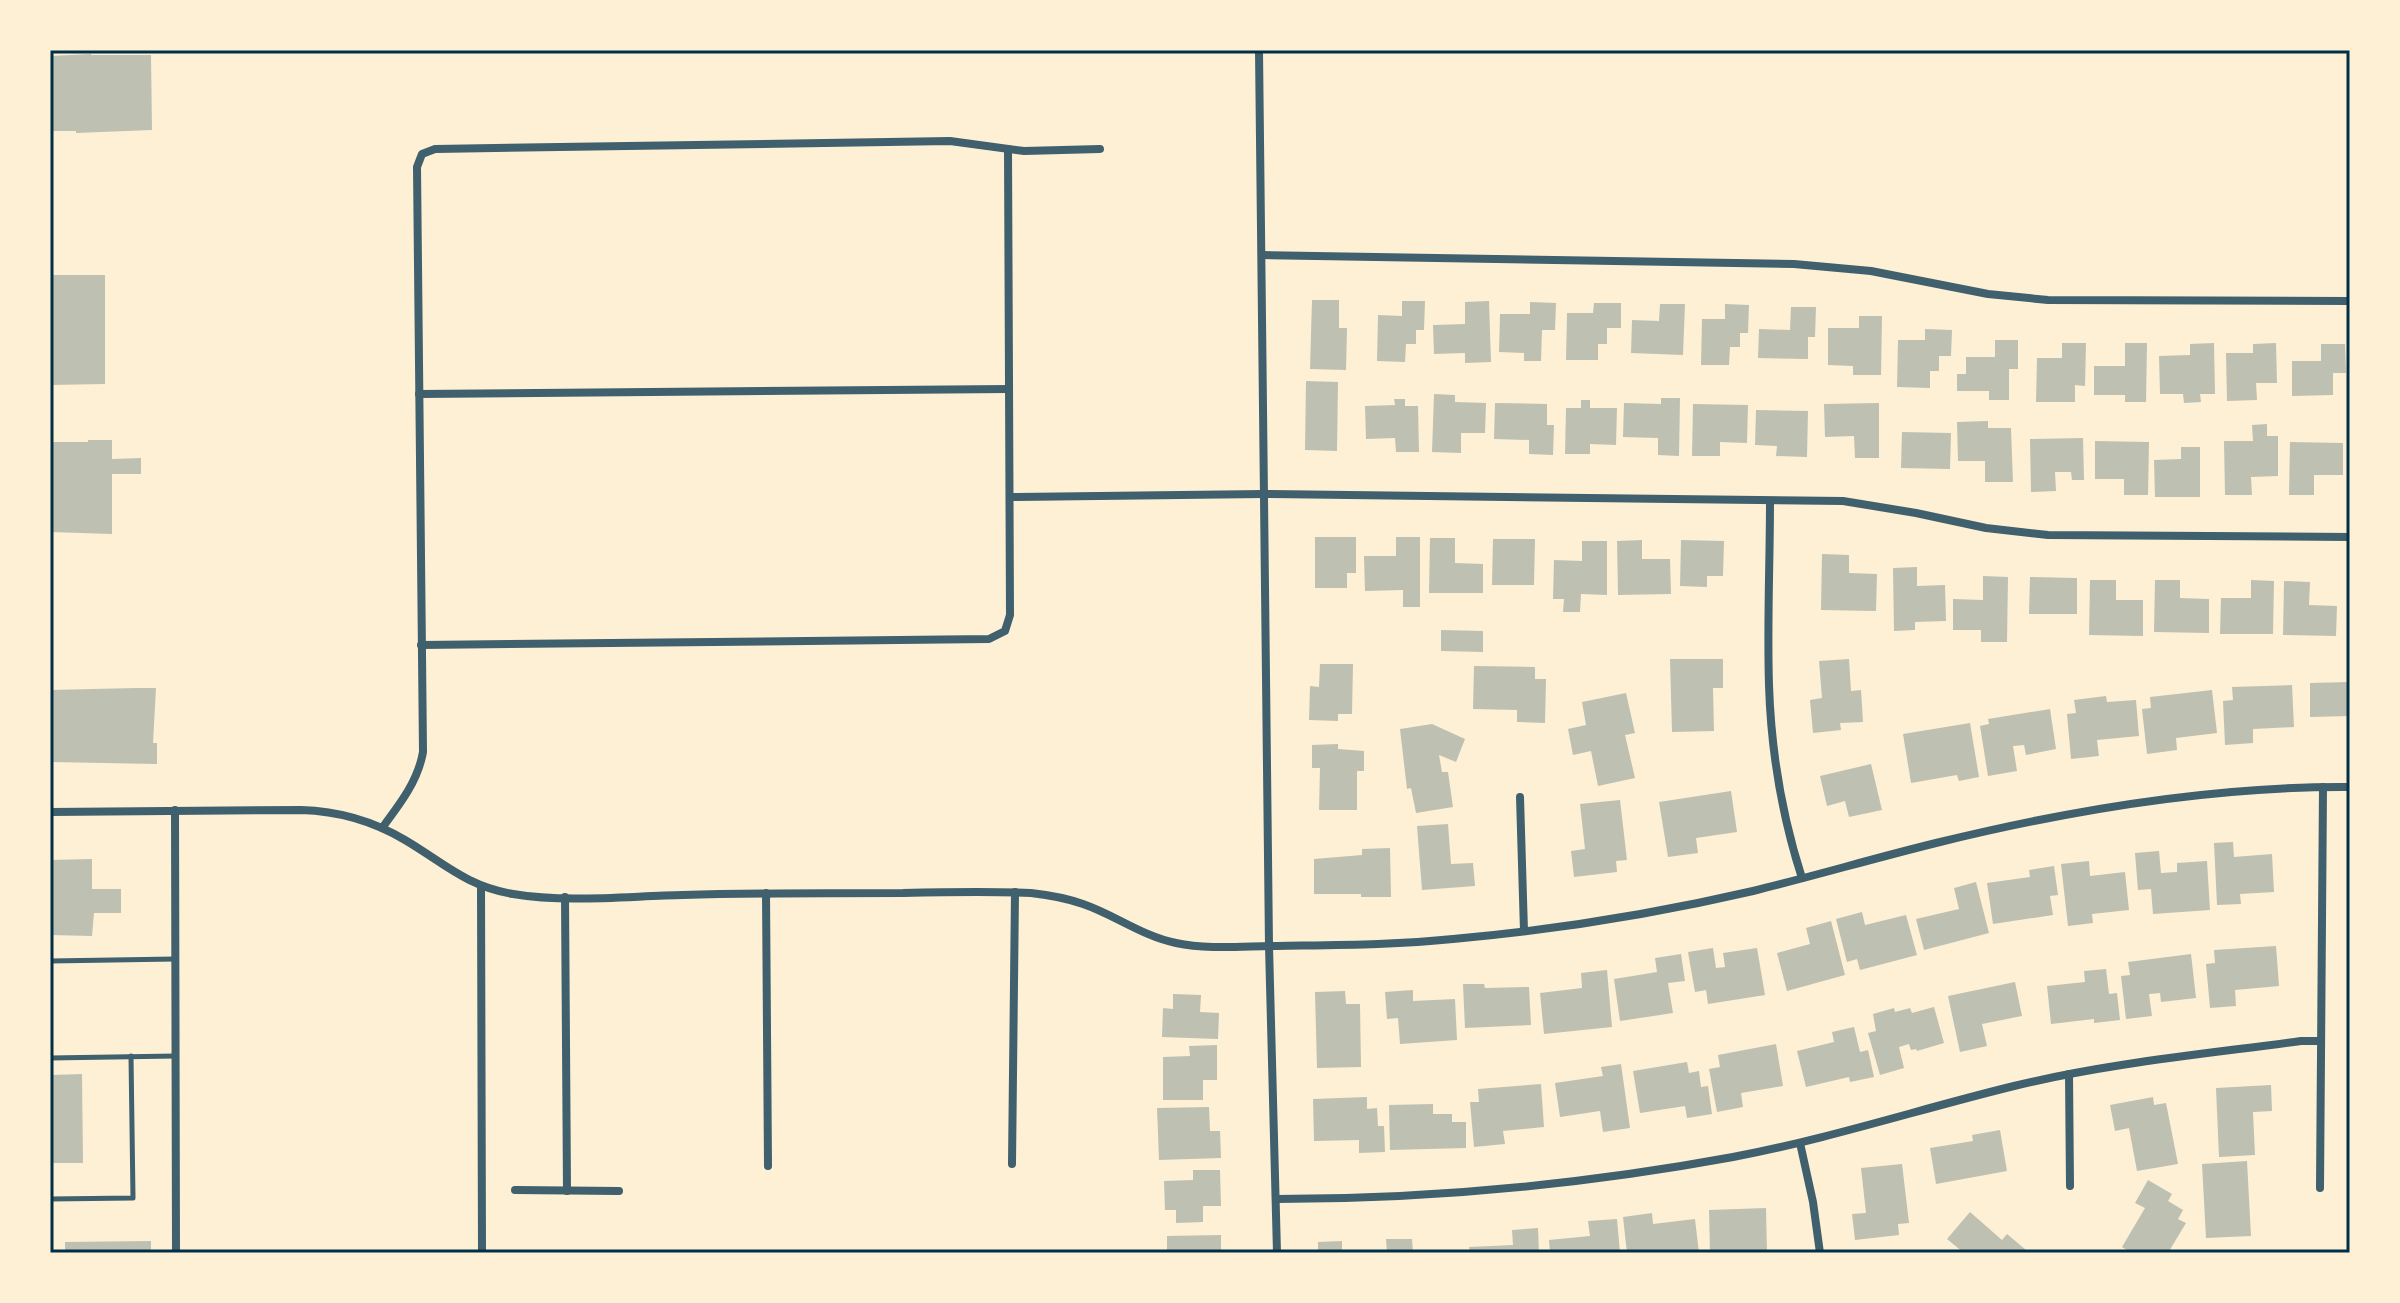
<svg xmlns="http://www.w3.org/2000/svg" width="2400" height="1303" font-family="'Titillium Web',sans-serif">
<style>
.building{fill:#bec0b2}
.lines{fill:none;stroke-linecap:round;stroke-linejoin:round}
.service{stroke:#3f606c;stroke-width:5}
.minor{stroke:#3f606c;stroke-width:8}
.neatline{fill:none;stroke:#003049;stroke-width:3}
</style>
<rect width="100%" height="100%" fill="#fdf0d5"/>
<!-- building -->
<g class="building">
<path d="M91 54V55H151L152 130 76 133V131H50V56Z"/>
<path d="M50 275H105V384L50 385Z"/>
<path d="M1312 300H1339V328H1347L1346 370 1310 369Z"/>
<path d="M1402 301H1425L1424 330H1416V344H1406L1405 362 1377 361 1378 315 1402 316Z"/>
<path d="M1489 301 1491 362 1465 363V353L1434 354 1433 325 1465 324V302Z"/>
<path d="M1530 302 1556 303 1555 330H1542L1541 361H1524V353L1499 352 1500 314H1530Z"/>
<path d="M1594 303H1621V328H1607V344H1598V360H1566L1567 313H1593Z"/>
<path d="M1660 304H1685L1683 355 1631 353 1632 320 1659 321Z"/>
<path d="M1725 304 1749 305 1748 333H1740V347H1730L1729 365H1701L1702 319H1725Z"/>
<path d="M1791 307H1816L1815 337H1808V359L1758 358 1759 329 1790 330Z"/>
<path d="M1859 316H1882L1881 375H1853V366L1828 365V328H1859Z"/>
<path d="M1925 329 1952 330 1951 356H1939V371H1930V388L1897 387 1898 340H1925Z"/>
<path d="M1995 340H2018V369H2009V400H1989V391H1957V374H1966V357H1995Z"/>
<path d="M2062 343H2086L2085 386 2075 385V402H2036L2037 358H2062Z"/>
<path d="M2125 343H2147L2146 402H2125V395H2094V366H2125Z"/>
<path d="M2214 343 2215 394H2200L2201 402 2184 403 2183 394H2160L2159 356 2190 355V344Z"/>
<path d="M2276 343 2277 383H2256L2257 400 2227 401 2226 353H2253V344Z"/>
<path d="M2321 344H2345L2346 373H2333V395L2292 396V361H2321Z"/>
<path d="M1306 381 1338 382 1337 451 1305 450Z"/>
<path d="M1434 394 1455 395V402L1486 403 1485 433H1461V453L1432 452Z"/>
<path d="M1661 398H1680L1679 456 1658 455V438L1623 437 1624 403 1661 404Z"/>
<path d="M1394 399H1405V406H1418L1419 452H1396L1395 438 1366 439 1365 406 1395 405Z"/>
<path d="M1581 400H1590V408H1617L1616 445 1590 444V454H1565L1566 408H1581Z"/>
<path d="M1495 403 1547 404V425H1554L1553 455 1529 454V440L1494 439Z"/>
<path d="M1879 403V458H1855L1854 436 1825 437 1824 404Z"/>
<path d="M1693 404 1748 405 1747 443 1720 442V456H1692Z"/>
<path d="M1756 410 1808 411 1807 457 1776 456 1777 446 1755 445Z"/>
<path d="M1988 421V428H2011L2013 482H1985V461H1958L1957 422Z"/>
<path d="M2267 424V436H2278V476L2251 477 2252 495H2225L2224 441H2253L2252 425Z"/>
<path d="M1902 432 1951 433 1950 469 1901 468Z"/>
<path d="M2083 438 2084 480H2072L2071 472H2055L2056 491 2031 492 2030 439Z"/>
<path d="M88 440H112V459L141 458V474H112V534L50 532V442H88Z"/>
<path d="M2095 441 2149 442 2148 495H2124V479H2095Z"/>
<path d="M2290 442 2343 443V475H2314V495H2289Z"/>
<path d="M2181 447H2200V497H2155L2154 460 2181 459Z"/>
<path d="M1315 537H1356V573H1347V588H1315Z"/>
<path d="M1396 537H1420V607H1403V590L1365 591 1364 556H1396Z"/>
<path d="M1430 538H1455V563L1483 564V593H1429Z"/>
<path d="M1493 539H1535L1534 585H1492Z"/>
<path d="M1642 540V559H1670L1671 594 1618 595 1617 541Z"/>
<path d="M1681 540 1724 541 1723 576H1707V587L1680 586Z"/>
<path d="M1582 541H1607V595L1581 594 1580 612H1563L1564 599H1553L1554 560 1582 561Z"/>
<path d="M1822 554 1849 555V573L1877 574 1876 611 1821 610Z"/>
<path d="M1917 567V586L1945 585 1946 621 1915 622V630L1894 631 1893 568Z"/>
<path d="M1983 576 2008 577 2007 642H1981V630H1953V599L1983 600Z"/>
<path d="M2030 577 2077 578V614H2029Z"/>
<path d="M2090 580H2116V600H2143V636L2089 635Z"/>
<path d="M2155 580H2180V598L2209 599V633L2154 632Z"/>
<path d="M2251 580 2274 581 2273 634H2220L2221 598H2251Z"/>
<path d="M2284 581 2310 582 2309 605 2337 606 2336 636 2283 635Z"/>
<path d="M1441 630 1483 631V652L1441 651Z"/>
<path d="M1670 659H1723V688H1713L1714 731 1672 732Z"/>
<path d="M1849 659 1851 691 1861 690 1863 722 1840 723 1841 730 1813 733 1810 700 1822 698 1819 661Z"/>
<path d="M1320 664H1353L1352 714H1338V721L1309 720 1310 686 1319 687Z"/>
<path d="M1474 666 1535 667V679H1546L1545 723 1517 722V710L1473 709Z"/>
<path d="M2350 682V716L2310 717V683Z"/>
<path d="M2292 685 2294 727 2253 729V743L2225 745 2223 701 2233 700 2232 687Z"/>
<path d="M136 688H156L153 743H157V764L50 762V690Z"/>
<path d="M2212 690 2217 733 2176 738 2177 750 2147 754 2142 709 2151 708 2150 697Z"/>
<path d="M1626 693 1635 733 1625 735 1635 778 1598 786 1591 751 1573 755 1568 729 1586 725 1582 702Z"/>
<path d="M2106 696 2107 702 2136 700 2139 736 2097 740 2099 756 2071 759 2067 714 2076 713 2074 700Z"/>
<path d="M2050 709 2056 749 2026 755 2024 745 2013 746 2017 771 1988 776 1980 726 1989 724 1988 719Z"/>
<path d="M1970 723 1979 777 1959 781 1957 775 1911 783 1903 734Z"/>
<path d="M1432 724 1465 739 1456 762 1439 755 1442 772H1448L1453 807 1416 813 1411 788 1407 789 1400 729Z"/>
<path d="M1338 744V749L1364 751V771H1357V810H1319L1320 768H1312V745Z"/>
<path d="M1871 764 1882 810 1849 817 1845 801 1827 806 1820 776Z"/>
<path d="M1731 791 1737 832 1696 838 1698 853 1668 857 1659 802Z"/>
<path d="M1620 800 1627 860 1616 861 1617 872 1574 877 1571 851 1585 849 1580 804Z"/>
<path d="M1448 824 1451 864 1473 863 1475 886 1422 890 1417 826Z"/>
<path d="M2233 842 2234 857 2272 854 2274 892 2240 894 2241 904 2217 905 2214 843Z"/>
<path d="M1390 848 1391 897H1361V894H1314V859L1362 855V849Z"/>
<path d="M2159 851 2161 873 2177 872V863L2207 861 2210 910 2153 914 2151 889 2138 890 2135 853Z"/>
<path d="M92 859V889H121V913H94L92 936 50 935V860Z"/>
<path d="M2089 861 2090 876 2125 872 2129 910 2092 914 2093 923 2068 926 2061 864Z"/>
<path d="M2054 866 2058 895 2050 896 2053 915 1993 924 1987 883 2030 877 2029 870Z"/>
<path d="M1976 882 1989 933 1924 950 1916 919 1959 909 1954 888Z"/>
<path d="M1862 912 1865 925 1906 915 1917 955 1860 970 1857 959 1847 962 1836 919Z"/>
<path d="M1831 921 1845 975 1787 991 1777 953 1810 944 1806 928Z"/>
<path d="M2276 946 2279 986 2235 990 2236 1006 2210 1008 2206 964 2215 963 2214 950Z"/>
<path d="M1713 948 1716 968 1725 967 1723 953 1757 948 1765 995 1708 1004 1706 990 1695 992 1688 952Z"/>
<path d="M1681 954 1685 981 1668 983 1673 1013 1620 1021 1614 979 1657 972 1655 958Z"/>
<path d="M2191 954 2196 998 2161 1002 2160 993 2149 994 2152 1016 2126 1019 2121 976 2130 975 2128 962Z"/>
<path d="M2106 969 2109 994 2117 993 2120 1020 2094 1023V1019L2051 1024 2047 986 2085 982 2084 971Z"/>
<path d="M1607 970 1612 1027 1544 1034 1540 993 1582 988 1581 973Z"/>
<path d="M2015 982 2022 1016 1982 1024 1987 1046 1960 1052 1948 996Z"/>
<path d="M1463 984H1484L1485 988 1529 987 1531 1025 1465 1028Z"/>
<path d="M1413 990V1001L1455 999 1457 1040 1400 1044 1398 1018 1387 1019 1385 992Z"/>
<path d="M1345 991 1346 1004H1360L1361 1067 1317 1068 1315 992Z"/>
<path d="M1173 994 1201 995 1200 1012 1219 1013 1218 1039 1162 1037 1163 1008 1173 1009Z"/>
<path d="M1934 1007 1944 1043 1917 1051 1916 1049 1911 1050 1909 1044 1899 1047 1904 1068 1880 1075 1868 1033 1876 1031 1873 1014 1894 1008 1895 1012 1910 1008 1912 1013Z"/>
<path d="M1854 1027 1860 1052 1868 1050 1874 1077 1850 1082 1849 1077 1806 1087 1797 1051 1834 1042 1832 1032Z"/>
<path d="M1776 1044 1783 1086 1741 1093 1743 1107 1717 1112 1709 1069 1720 1067 1718 1055Z"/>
<path d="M1217 1045V1080H1203V1100H1163V1057L1190 1056 1189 1046Z"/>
<path d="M1687 1062 1689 1073 1699 1071 1701 1087 1708 1086 1712 1114 1687 1118 1685 1106 1640 1113 1633 1071Z"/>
<path d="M1621 1064 1630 1128 1603 1132 1600 1111 1560 1117 1555 1083 1603 1076 1601 1067Z"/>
<path d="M82 1074 83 1163H50V1075Z"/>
<path d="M1541 1084 1544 1127 1503 1131 1505 1144 1474 1147 1470 1102H1479L1478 1089Z"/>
<path d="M2271 1085 2272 1111 2253 1112 2255 1155 2219 1157 2216 1088Z"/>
<path d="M1367 1097V1109L1377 1108 1378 1126H1384L1385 1152 1359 1153V1140L1314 1141 1313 1099Z"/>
<path d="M2153 1097 2154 1105 2166 1103 2178 1164 2137 1171 2129 1128 2115 1131 2110 1105Z"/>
<path d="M1433 1104V1114H1452V1122H1466V1148L1390 1150 1389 1105Z"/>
<path d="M1209 1107 1210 1131H1220L1221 1158 1159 1160 1157 1108Z"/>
<path d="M2000 1130 2007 1171 1936 1184 1930 1148 1973 1141 1972 1135Z"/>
<path d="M2247 1161 2251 1236 2206 1238 2202 1164Z"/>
<path d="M1902 1164 1909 1223 1898 1224 1899 1235 1855 1240 1852 1214 1866 1213 1861 1168Z"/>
<path d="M1193 1170H1220L1221 1206H1203V1222L1176 1223V1210H1165L1164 1181 1193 1180Z"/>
<path d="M2148 1180 2172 1194 2168 1201 2183 1210 2178 1219 2186 1223 2168 1253H2132L2122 1247 2145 1208 2135 1203Z"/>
<path d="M1766 1208 1767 1253H1710L1709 1210Z"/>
<path d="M1970 1212 2002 1240 2007 1234 2026 1250 2024 1253H1964L1947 1239Z"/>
<path d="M1652 1213 1653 1224 1695 1219 1699 1253H1627L1623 1217Z"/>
<path d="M1617 1219 1620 1253H1550L1549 1240 1590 1236 1588 1221Z"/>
<path d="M1538 1228 1539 1253H1470L1469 1247 1513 1245 1512 1230Z"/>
<path d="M1221 1235V1253H1167V1236Z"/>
<path d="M1386 1239H1412L1413 1253H1387Z"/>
<path d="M151 1241V1253H65V1242Z"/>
<path d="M1342 1241V1253H1318V1242Z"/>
</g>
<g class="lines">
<!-- service -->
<g class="service">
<path d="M50 961 175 959"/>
<path d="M50 1058 176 1056"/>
<path d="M50 1199 133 1198 131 1056"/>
</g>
<!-- minor -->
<g class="minor">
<path d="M1259 50 1269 946 1277 1253"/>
<path d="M1262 255 1794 264 1871 271 1988 294 2048 300 2350 301"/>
<path d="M419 394 1009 389"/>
<path d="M1010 497 1263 494 1843 501 1916 513 1986 528 2048 535 2350 537"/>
<path d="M1770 501C1770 562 1767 623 1769 685 1771 749 1782 816 1802 878"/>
<path d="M421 645 989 639 1005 631 1010 615 1008 149"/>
<path d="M1520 797 1524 931"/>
<path d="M175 810 176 1253"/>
<path d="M50 812 301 810C339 811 373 821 405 840 444 863 466 886 513 894 567 903 629 896 683 895 757 893 830 893 903 893 945 892 988 891 1031 893 1049 895 1066 898 1083 904 1115 915 1142 936 1176 943 1208 950 1245 946 1277 946 1336 945 1395 945 1453 939 1554 930 1654 914 1753 891 1814 876 1875 858 1936 843 2070 810 2211 786 2350 787"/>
<path d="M382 828C400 804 418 781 423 752L417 167 422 154 435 149 950 141 1024 151 1100 149"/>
<path d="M481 886 482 1253"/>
<path d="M766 893 768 1166"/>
<path d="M565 897 567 1191"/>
<path d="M2069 1074 2070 1186"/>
<path d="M1800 1143 1813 1202 1820 1253"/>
<path d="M1012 1164 1015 892"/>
<path d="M2320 1188 2323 787"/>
<path d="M515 1190 619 1191"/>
<path d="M1276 1199C1430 1199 1581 1185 1733 1157 1828 1139 1920 1109 2014 1086 2108 1063 2205 1054 2301 1041H2321"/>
</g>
</g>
<!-- border -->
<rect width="2400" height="1303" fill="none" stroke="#fdf0d5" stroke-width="104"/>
<rect x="52" y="52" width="2296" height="1199" class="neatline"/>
</svg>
